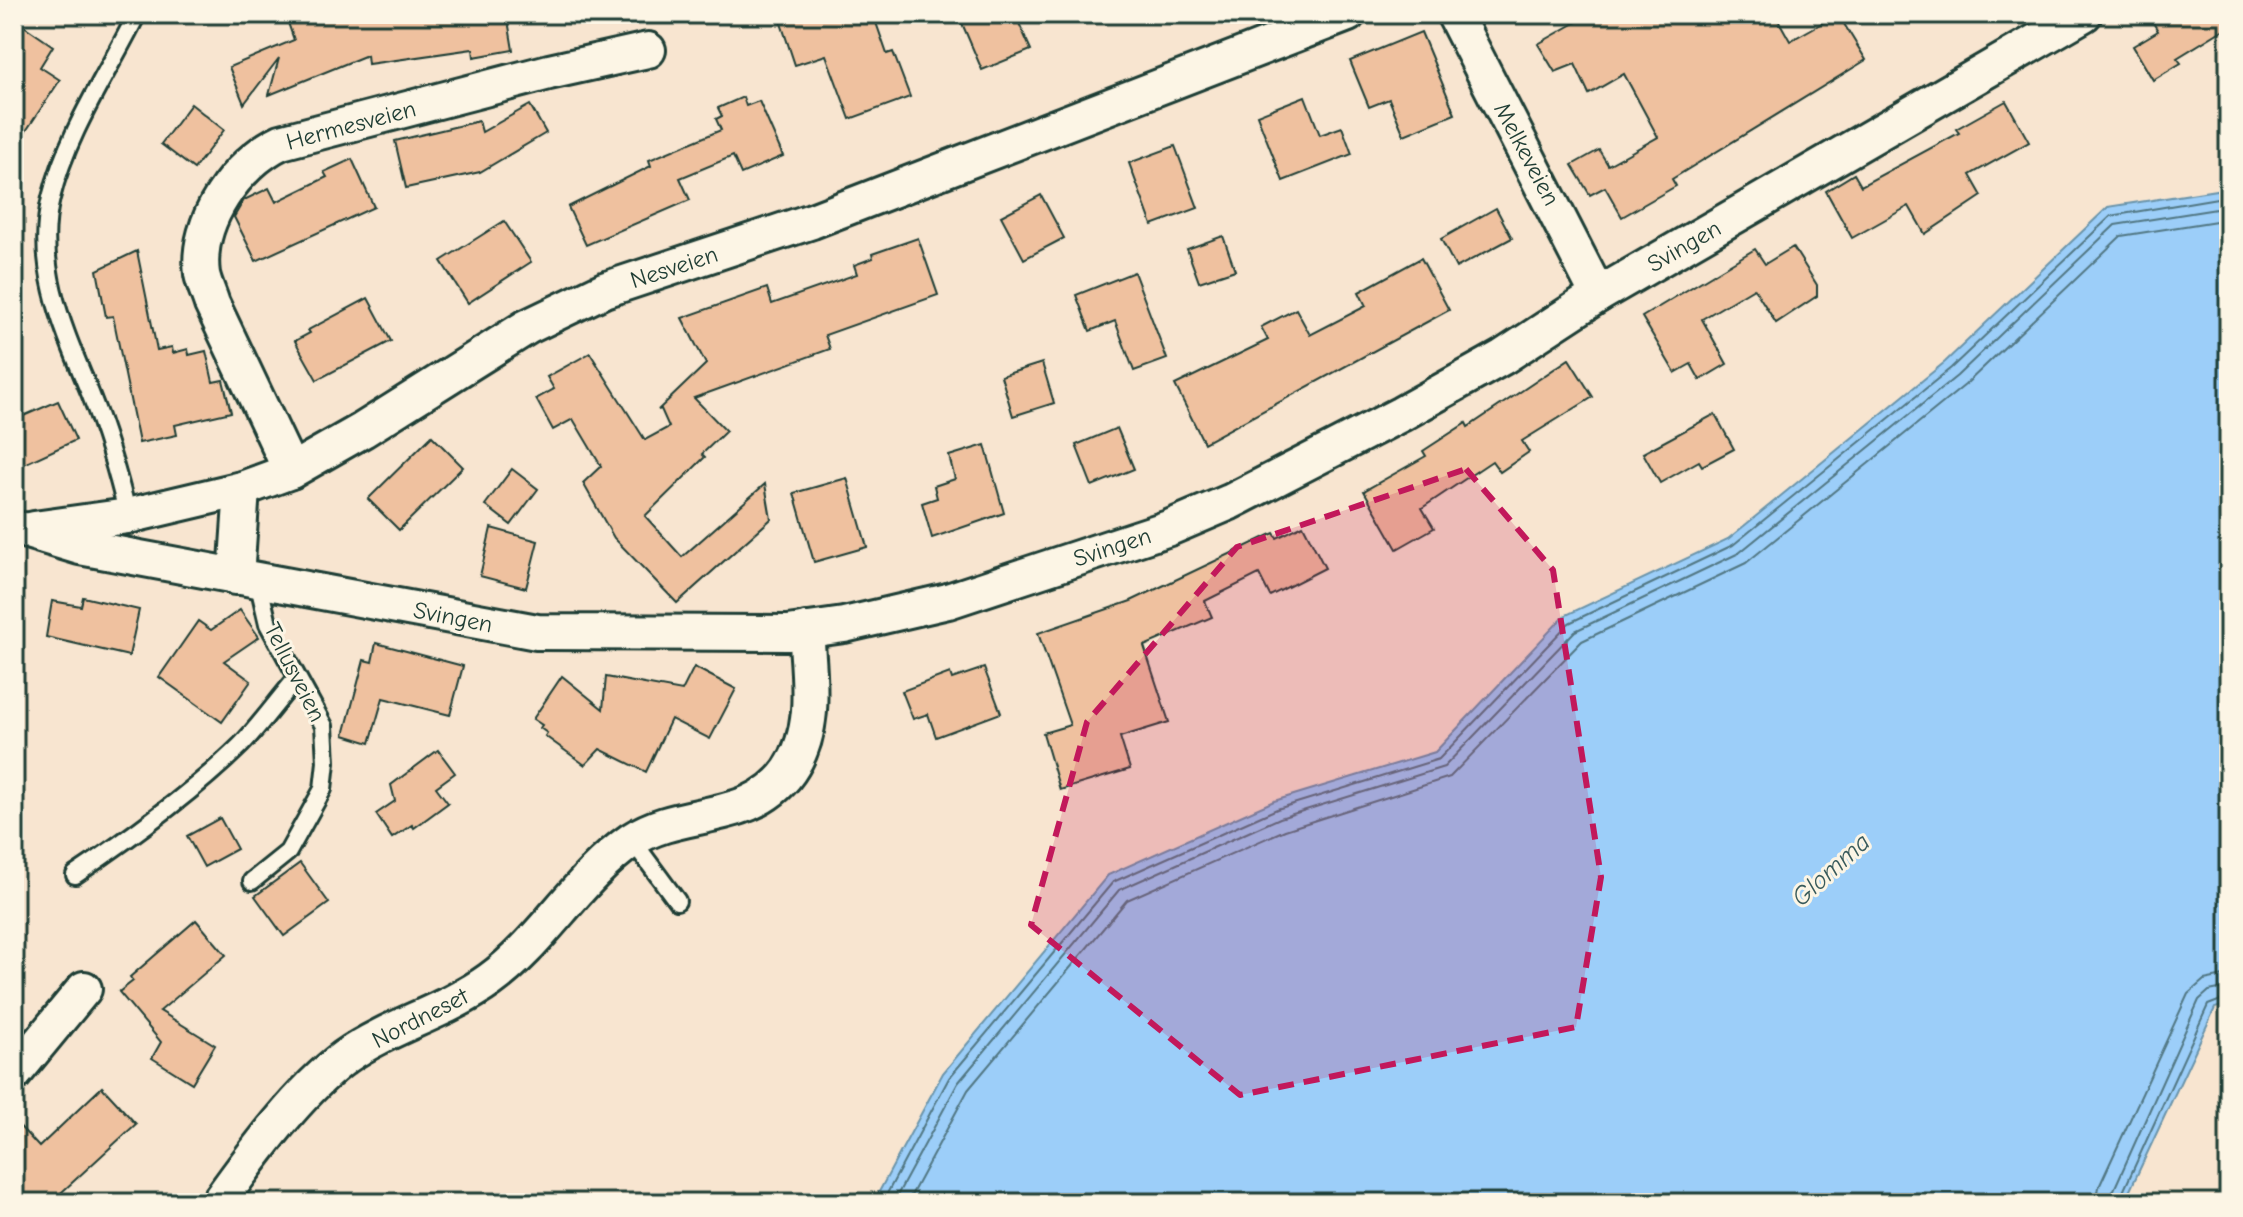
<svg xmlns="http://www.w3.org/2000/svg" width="2243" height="1217" font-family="'Comic Neue',sans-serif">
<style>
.water{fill:#9ccef9;stroke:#6a94aa;stroke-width:2}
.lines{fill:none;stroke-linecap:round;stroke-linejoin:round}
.shore{stroke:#517783;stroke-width:2}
.building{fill:#efc19f;stroke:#1f3d34;stroke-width:2}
.lane-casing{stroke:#1f3d34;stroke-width:22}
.street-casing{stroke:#1f3d34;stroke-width:40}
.lane{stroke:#fcf5e5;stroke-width:16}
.street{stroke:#fcf5e5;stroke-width:34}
.marked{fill:#c2185b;fill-opacity:0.2;stroke:#c2185b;stroke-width:6;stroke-dasharray:16 10;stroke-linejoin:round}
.labels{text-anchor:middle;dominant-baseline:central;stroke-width:6;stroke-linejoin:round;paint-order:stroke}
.street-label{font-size:24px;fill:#1f3d34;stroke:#fcf5e5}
.water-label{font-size:26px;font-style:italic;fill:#385a5b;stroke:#fcf5e5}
</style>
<rect width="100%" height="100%" fill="#f8e5d0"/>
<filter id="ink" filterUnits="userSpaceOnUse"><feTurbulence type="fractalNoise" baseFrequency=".0125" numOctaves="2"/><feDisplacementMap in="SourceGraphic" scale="16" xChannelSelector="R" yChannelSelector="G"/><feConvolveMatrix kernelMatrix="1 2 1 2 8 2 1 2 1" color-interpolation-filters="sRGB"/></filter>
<g filter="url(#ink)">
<!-- water -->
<path class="water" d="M2229 188V1004L2215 1008 2124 1203H873L943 1073 1108 875 1274 801 1435 752 1564 616 1728 539 1945 362 2108 207Z"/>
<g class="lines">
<!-- shore -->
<g class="shore">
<path d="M882 1203 949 1078 1113 882 1277 809 1439 759 1569 623 1733 545 1951 368 2111 216 2229 196"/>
<path d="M893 1203 958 1083 1119 890 1280 818 1444 767 1575 631 1739 553 1957 376 2115 225 2229 207"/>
<path d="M907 1203 968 1090 1127 900 1285 830 1450 777 1582 641 1746 563 1965 385 2121 236 2229 219"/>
<path d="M2096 1203 2099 1187 2188 994 2204 980 2229 975"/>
<path d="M2108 1203 2199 1000 2209 991 2229 987"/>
<path d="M2118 1203 2208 1005 2229 997"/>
</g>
</g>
<!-- building -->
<g class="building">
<path d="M285 14H507L513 50 474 57 473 49 368 64 367 55 269 95 279 58 244 104 229 67 294 40Z"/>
<path d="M778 14H873L887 54 893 52 910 97 850 119 826 55 795 65Z"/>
<path d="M958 14H1015L1031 50 982 70Z"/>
<path d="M1591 14H1775L1790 41 1838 14 1866 60 1672 179 1676 186 1622 217 1605 187 1590 195 1572 165 1599 150 1608 165 1658 137 1624 74 1589 94 1575 64 1555 72 1538 44Z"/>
<path d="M2148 14H2229V26L2177 58 2181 63 2153 80 2133 46 2158 31Z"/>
<path d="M24 26 53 46 40 67 60 80 14 149V41Z"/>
<path d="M1421 32 1455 114 1404 135 1389 99 1369 107 1350 61Z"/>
<path d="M1305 96 1320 135 1342 127 1352 154 1283 181 1257 115Z"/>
<path d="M743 97 746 106 759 101 783 156 741 174 733 156 680 178 690 200 586 245 568 207 651 166 649 160 721 130 716 119 722 116 718 108Z"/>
<path d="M2006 101 2029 142 1970 175 1982 196 1925 234 1909 206 1852 238 1826 191 1854 174 1861 186 1959 133 1956 129Z"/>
<path d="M191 104 224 130 194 169 161 144Z"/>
<path d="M530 105 546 133 480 172 406 188 395 141 479 121 482 132Z"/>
<path d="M1175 146 1198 208 1152 225 1129 163Z"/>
<path d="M352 159 374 207 256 261 234 217 244 200 269 188 276 202 327 177 324 172Z"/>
<path d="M1041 195 1064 238 1024 259 1001 216Z"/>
<path d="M1496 208 1512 238 1456 268 1441 239Z"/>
<path d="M504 221 531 262 468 303 441 261Z"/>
<path d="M1223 236 1235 270 1199 282 1187 249Z"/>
<path d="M918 238 938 295 825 335 830 349 694 398 726 431 702 454 705 457 645 516 682 557 765 484 771 519 677 603 614 538 583 483 601 466 573 419 553 430 536 399 554 389 547 377 590 353 645 440 669 427 661 409 658 410 706 364 682 318 767 288 772 304 857 274 854 265 873 258 872 254Z"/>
<path d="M1793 247 1817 285V296L1776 323 1754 288 1702 319 1727 364 1700 380 1691 364 1675 373 1642 317 1755 249 1765 264Z"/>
<path d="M137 251 157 350 172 347 173 353 188 349 189 355 206 351 213 382 223 380 231 412 175 425 177 435 139 443 113 316 106 317 97 270Z"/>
<path d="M1421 258 1449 310 1204 443 1175 385 1268 340 1261 327 1296 309 1310 335 1366 306 1359 292Z"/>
<path d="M1134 272 1167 359 1134 371 1115 321 1090 331 1076 295Z"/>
<path d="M368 298 391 341 317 380 295 341 310 333 308 330Z"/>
<path d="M1569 359 1593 397 1522 441 1529 452 1500 472 1492 461 1422 508 1434 528 1397 549 1364 491 1426 456 1423 451 1466 423 1468 427Z"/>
<path d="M1042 363 1054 403 1013 416 1001 376Z"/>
<path d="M58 401 76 440 22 465 14 447V420Z"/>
<path d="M1715 414 1734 449 1702 466 1699 461 1660 483 1643 453Z"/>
<path d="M1117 428 1134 469 1092 486 1076 445Z"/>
<path d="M432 436 463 467 399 530 368 499Z"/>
<path d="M985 445 1004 513 932 538 922 503 937 498 934 486 955 479 949 456Z"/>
<path d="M512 469 538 489 511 525 485 505Z"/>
<path d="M847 478 867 547 814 562 794 493Z"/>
<path d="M1303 525 1325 568 1270 596 1259 574 1205 601 1212 617 1144 646 1169 722 1120 737 1130 769 1060 790 1043 733 1070 725 1038 633 1131 601 1274 533 1277 538Z"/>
<path d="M491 528 538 541 526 588 480 576Z"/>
<path d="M83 597 139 610 129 656 46 637 52 601 81 606Z"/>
<path d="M240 610 259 637 224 661 251 681 222 722 159 677 198 621 211 630Z"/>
<path d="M376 643 463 666 450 715 383 698 370 743 344 735 364 660 372 662Z"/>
<path d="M694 667 736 689 710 739 671 719 646 772 600 749 585 765 545 736 547 733 540 728 542 725 533 719 562 676 603 709 606 677 682 691Z"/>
<path d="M984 668 1001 713 936 737 928 714 913 719 902 691 950 673 952 679Z"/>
<path d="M438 750 455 773 436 787 448 803 414 828 412 825 392 838 376 814 395 801 391 785Z"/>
<path d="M220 818 237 849 204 867 187 836Z"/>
<path d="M300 863 329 903 284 936 255 896Z"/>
<path d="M196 920 226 955 160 1011 215 1045 192 1083 152 1058 161 1042 119 992 133 981 130 977Z"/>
<path d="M102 1087 136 1124 50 1203H14V1120L39 1147Z"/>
</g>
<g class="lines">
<!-- lane casing -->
<g class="lane-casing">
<g id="lane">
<path d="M128 516C118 474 106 433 90 393 65 332 34 267 51 198 66 136 105 77 134 20"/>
<path d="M632 840 677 901"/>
<path d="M75 875C133 836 191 794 241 745 261 724 278 700 297 678"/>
<path d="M252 881 288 852 323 789 326 762 324 726 268 624 258 581"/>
</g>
</g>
<!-- street casing -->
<g class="street-casing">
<g id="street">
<path d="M1454 14 1598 295"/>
<path d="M291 471 212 304C209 294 204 284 202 274 195 221 237 163 281 142L549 72 648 50"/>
<path d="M34 529 128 516 242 489 291 471 363 430 527 327 604 290 812 221 1348 14"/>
<path d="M24 530 80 547 537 632 788 633 844 625 948 601 1169 528 1230 502 1401 414 1503 357 1598 295 2084 14"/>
<path d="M236 577 242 489"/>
<path d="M14 1074 84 989"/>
<path d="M218 1203C252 1156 298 1092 345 1057 389 1026 446 1012 490 980 543 942 577 878 632 840 681 807 751 825 789 771 818 729 809 678 806 630"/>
</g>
</g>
<!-- lane -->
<use href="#lane" class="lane"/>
<!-- street -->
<use href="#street" class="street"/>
</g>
</g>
<!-- marked area -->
<path class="marked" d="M1466 469 1553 570 1601 877 1576 1027 1240 1095 1031 925 1087 722 1237 547Z"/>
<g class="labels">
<!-- street labels -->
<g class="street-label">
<text transform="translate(351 125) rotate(-15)">Hermesveien</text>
<text transform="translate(1527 154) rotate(62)">Melkeveien</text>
<text transform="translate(1684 246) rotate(-30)">Svingen</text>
<text transform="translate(674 267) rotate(-18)">Nesveien</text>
<text transform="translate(1112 547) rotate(-18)">Svingen</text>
<text transform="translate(453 617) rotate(11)">Svingen</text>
<text transform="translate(295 672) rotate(63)">Tellusveien</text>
<text transform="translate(420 1018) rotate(-27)">Nordneset</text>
</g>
<!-- water labels -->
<g class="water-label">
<text transform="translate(1831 870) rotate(-42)">Glomma</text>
</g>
</g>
<!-- margin -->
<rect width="2243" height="1217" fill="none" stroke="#fcf5e5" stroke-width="48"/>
<rect x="24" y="24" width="2195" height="1169" fill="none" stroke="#1f3d34" stroke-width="3" filter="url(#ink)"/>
</svg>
